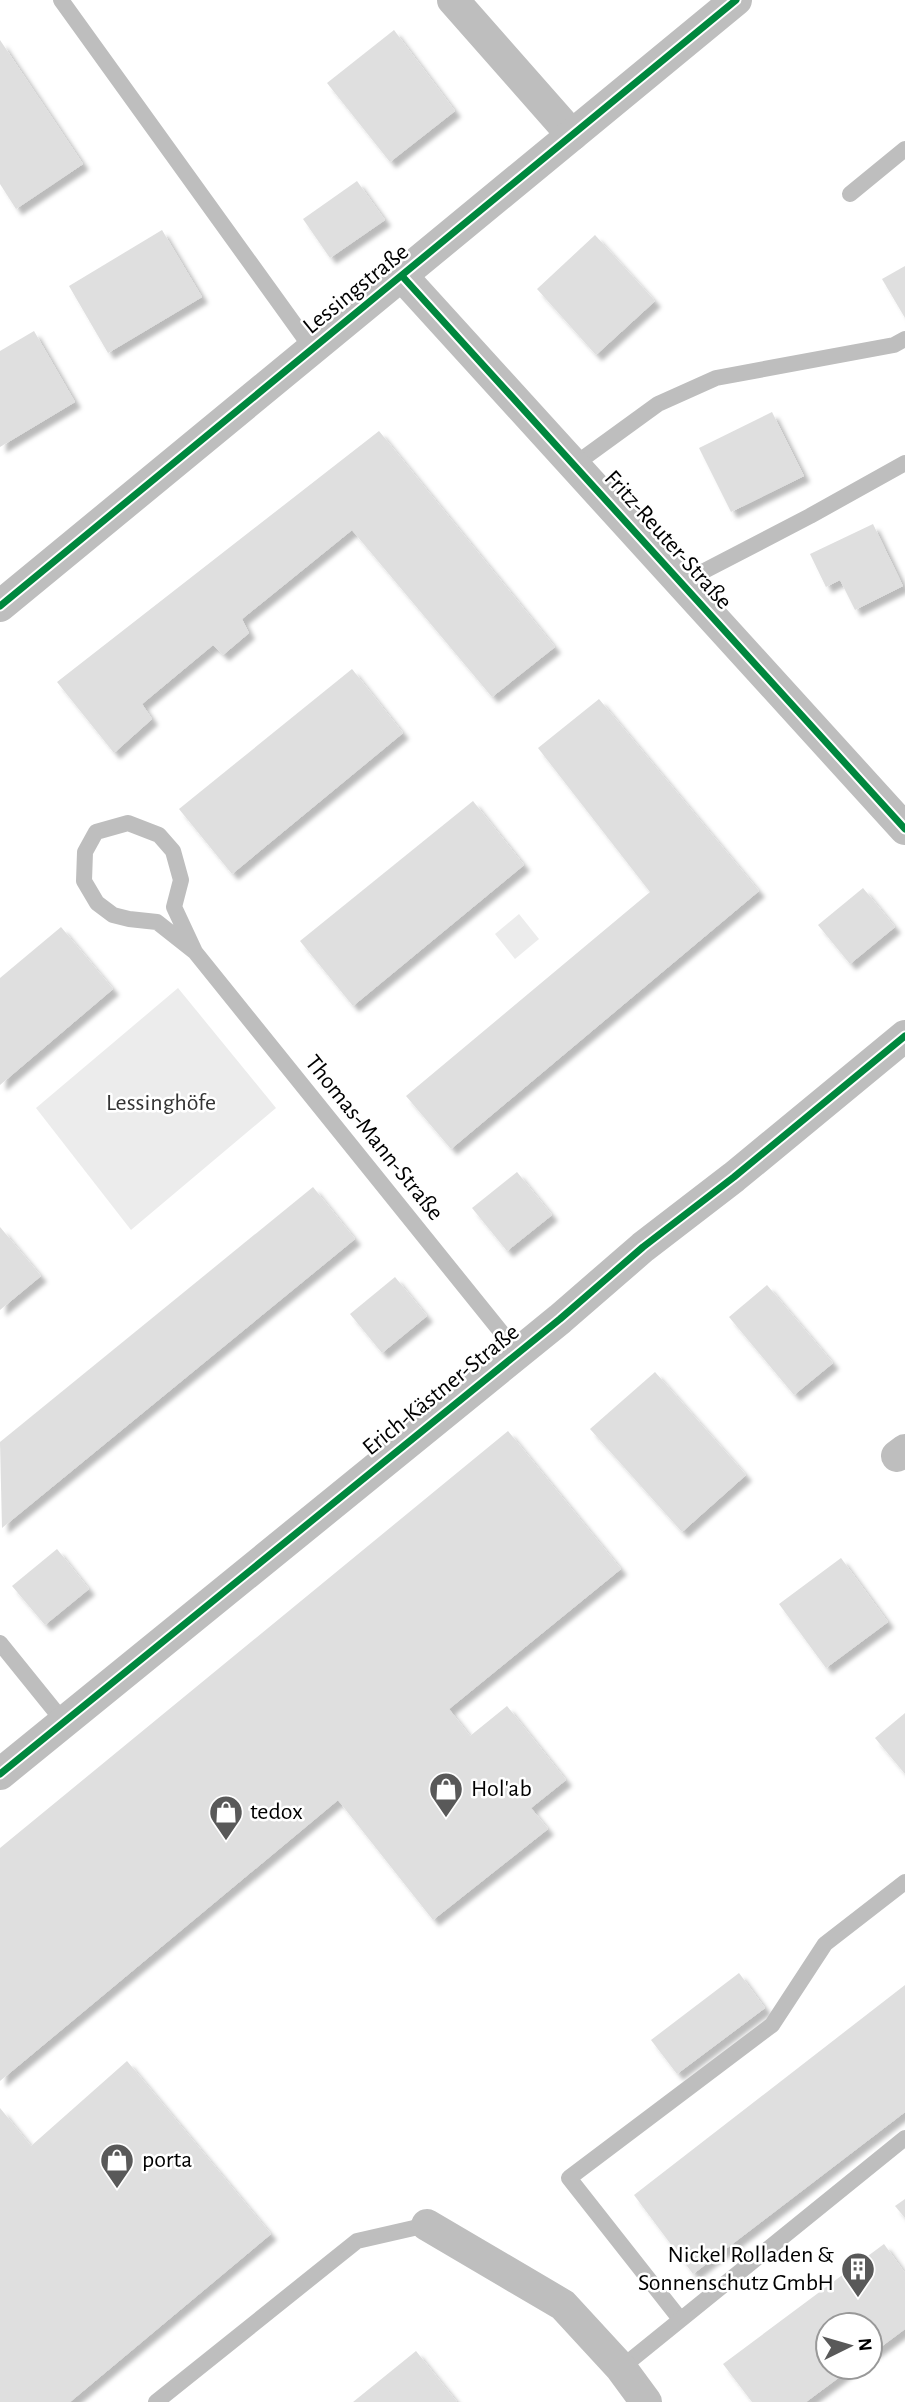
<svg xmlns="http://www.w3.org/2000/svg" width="905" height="2402" font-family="'Alegreya Sans',sans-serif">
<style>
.green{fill:#ececec}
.building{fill:#dfdfdf;filter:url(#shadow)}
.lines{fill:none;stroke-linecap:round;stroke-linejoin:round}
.service{stroke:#bebebe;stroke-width:16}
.minor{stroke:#bebebe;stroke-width:32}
.cycleway-casing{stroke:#fff;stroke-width:11}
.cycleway{stroke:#00873e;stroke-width:7}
.labels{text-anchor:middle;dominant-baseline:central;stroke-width:5;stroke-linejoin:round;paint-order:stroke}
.street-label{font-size:24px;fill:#000;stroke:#fff}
.park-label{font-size:24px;fill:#333;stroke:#fff}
.poi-label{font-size:24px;fill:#000;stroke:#fff;text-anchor:start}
</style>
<defs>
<filter id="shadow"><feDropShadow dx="6" dy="6" stdDeviation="2" flood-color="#0004"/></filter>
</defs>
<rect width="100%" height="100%" fill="#fff"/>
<!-- green -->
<g class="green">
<path d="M519 914 539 939 515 959 495 934Z"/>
<path d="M178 988 276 1108 131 1230 36 1108Z"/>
</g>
<!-- building -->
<g class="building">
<path d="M394 30 455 111 390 162 327 83Z"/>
<path d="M0 40 83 164 16 209 0 184Z"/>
<path d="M357 181 385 220 330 258 303 219Z"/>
<path d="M162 230 202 297 108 353 69 286Z"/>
<path d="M595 235 655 301 596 355 537 289Z"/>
<path d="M905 266V318L882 279Z"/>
<path d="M34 331 75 402 0 447V351Z"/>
<path d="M772 412 804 476 731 512 699 448Z"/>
<path d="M379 431 555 647 492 697 352 530 242 619 249 633 223 655 213 645 142 704 152 719 114 753 57 682Z"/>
<path d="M873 524 903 586 855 610 840 580 826 587 810 554Z"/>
<path d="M352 669 403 733 232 874 179 809Z"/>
<path d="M599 699 759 891 451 1149 406 1096 650 892 538 748Z"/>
<path d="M473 801 524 865 353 1006 300 941Z"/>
<path d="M863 888 895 927 850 964 818 925Z"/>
<path d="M61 927 113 989 0 1085V978Z"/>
<path d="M517 1172 552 1215 507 1251 472 1208Z"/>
<path d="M313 1187 355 1239 2 1528 0 1442Z"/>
<path d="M0 1227 41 1276 0 1310Z"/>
<path d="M395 1277 427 1316 382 1353 350 1314Z"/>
<path d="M767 1285 833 1363 794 1395 729 1317Z"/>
<path d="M655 1372 746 1475 682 1532 590 1429Z"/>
<path d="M508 1431 621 1569 449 1709 470 1736 507 1706 566 1780 531 1808 548 1829 433 1920 338 1800 0 2081V1848Z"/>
<path d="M57 1549 89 1589 45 1625 12 1586Z"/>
<path d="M841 1558 888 1622 826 1668 779 1604Z"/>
<path d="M905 1713V1774L875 1738Z"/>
<path d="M739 1973 765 2008 677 2074 651 2040Z"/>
<path d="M905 1985V2112L693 2274 634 2195Z"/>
<path d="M127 2061 271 2234 70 2402H0V2108L31 2146Z"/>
<path d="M905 2199V2218L895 2206Z"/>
<path d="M884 2244 905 2273V2329L870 2355V2325H828V2367H853L806 2402H752L723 2364Z"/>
<path d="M416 2351 457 2402H353Z"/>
</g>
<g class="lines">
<!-- service -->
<g class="service">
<path d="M61 0 313 350"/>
<path d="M850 194 905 149"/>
<path d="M574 465 658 404 716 378 894 345 905 339"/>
<path d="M681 583 810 516 905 463"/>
<path d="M195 952 157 922 129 919 113 915 97 903 84 881 85 852 96 832 128 823 159 835 173 851 181 880 174 907 195 952 518 1353"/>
<path d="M0 1643 63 1721"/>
<path d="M680 2319 569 2178 772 2025 825 1944 905 1882"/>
<path d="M621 2368 905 2138"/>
<path d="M156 2402 357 2241 427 2225"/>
</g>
<!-- minor -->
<g class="minor">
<path d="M453 0 572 135"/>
<path d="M402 276 905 829"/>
<path d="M0 606 736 0"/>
<path d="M897 1456 905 1450"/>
<path d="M0 1774 560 1319 643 1247 734 1177 905 1036"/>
<path d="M427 2225 563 2305 621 2368 646 2402"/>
</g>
<!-- cycleway casing -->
<g class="cycleway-casing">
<g id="cycleway">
<path d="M402 276 905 829"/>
<path d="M0 606 736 0"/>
<path d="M0 1774 560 1319 643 1247 734 1177 905 1036"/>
</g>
</g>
<!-- cycleway -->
<use href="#cycleway" class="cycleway"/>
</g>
<!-- icons -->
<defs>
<g id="shop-pin" transform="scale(1.75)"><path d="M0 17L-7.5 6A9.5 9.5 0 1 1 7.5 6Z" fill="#595959" stroke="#fff"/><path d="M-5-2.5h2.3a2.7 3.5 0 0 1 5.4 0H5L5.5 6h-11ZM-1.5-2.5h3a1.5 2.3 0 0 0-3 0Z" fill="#fff"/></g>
<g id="building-pin" transform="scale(1.75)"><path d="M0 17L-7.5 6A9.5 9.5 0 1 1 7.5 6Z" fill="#595959" stroke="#fff"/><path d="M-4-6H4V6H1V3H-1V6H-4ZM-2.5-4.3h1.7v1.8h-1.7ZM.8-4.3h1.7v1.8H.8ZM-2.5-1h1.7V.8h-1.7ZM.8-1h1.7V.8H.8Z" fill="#fff"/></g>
</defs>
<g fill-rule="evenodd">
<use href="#shop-pin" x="446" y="1789"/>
<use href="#shop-pin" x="226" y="1812"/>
<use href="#shop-pin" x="117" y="2160"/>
<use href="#building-pin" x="858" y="2269"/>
</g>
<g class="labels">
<!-- street labels -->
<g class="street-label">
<text transform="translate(356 289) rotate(-39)">Lessingstraße</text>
<text transform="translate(668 540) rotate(48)">Fritz-Reuter-Straße</text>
<text transform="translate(374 1138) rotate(51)">Thomas-Mann-Straße</text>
<text transform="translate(441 1390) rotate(-39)">Erich-Kästner-Straße</text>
</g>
<!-- park labels -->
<g class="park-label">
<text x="161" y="1103">Lessinghöfe</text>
</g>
<!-- poi labels -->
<g class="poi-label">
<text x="471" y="1789">Hol'ab</text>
<text x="250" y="1812">tedox</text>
<text x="142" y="2160">porta</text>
<text x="834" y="2255" text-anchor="end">Nickel Rolladen &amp;<tspan x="834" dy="28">Sonnenschutz GmbH</tspan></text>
</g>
</g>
<!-- north arrow -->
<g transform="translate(849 2346) rotate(85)"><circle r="33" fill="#ffffff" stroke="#999999" stroke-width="2"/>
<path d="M0-5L12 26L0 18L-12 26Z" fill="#595959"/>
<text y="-10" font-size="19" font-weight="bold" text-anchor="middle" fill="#000000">N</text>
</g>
</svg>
